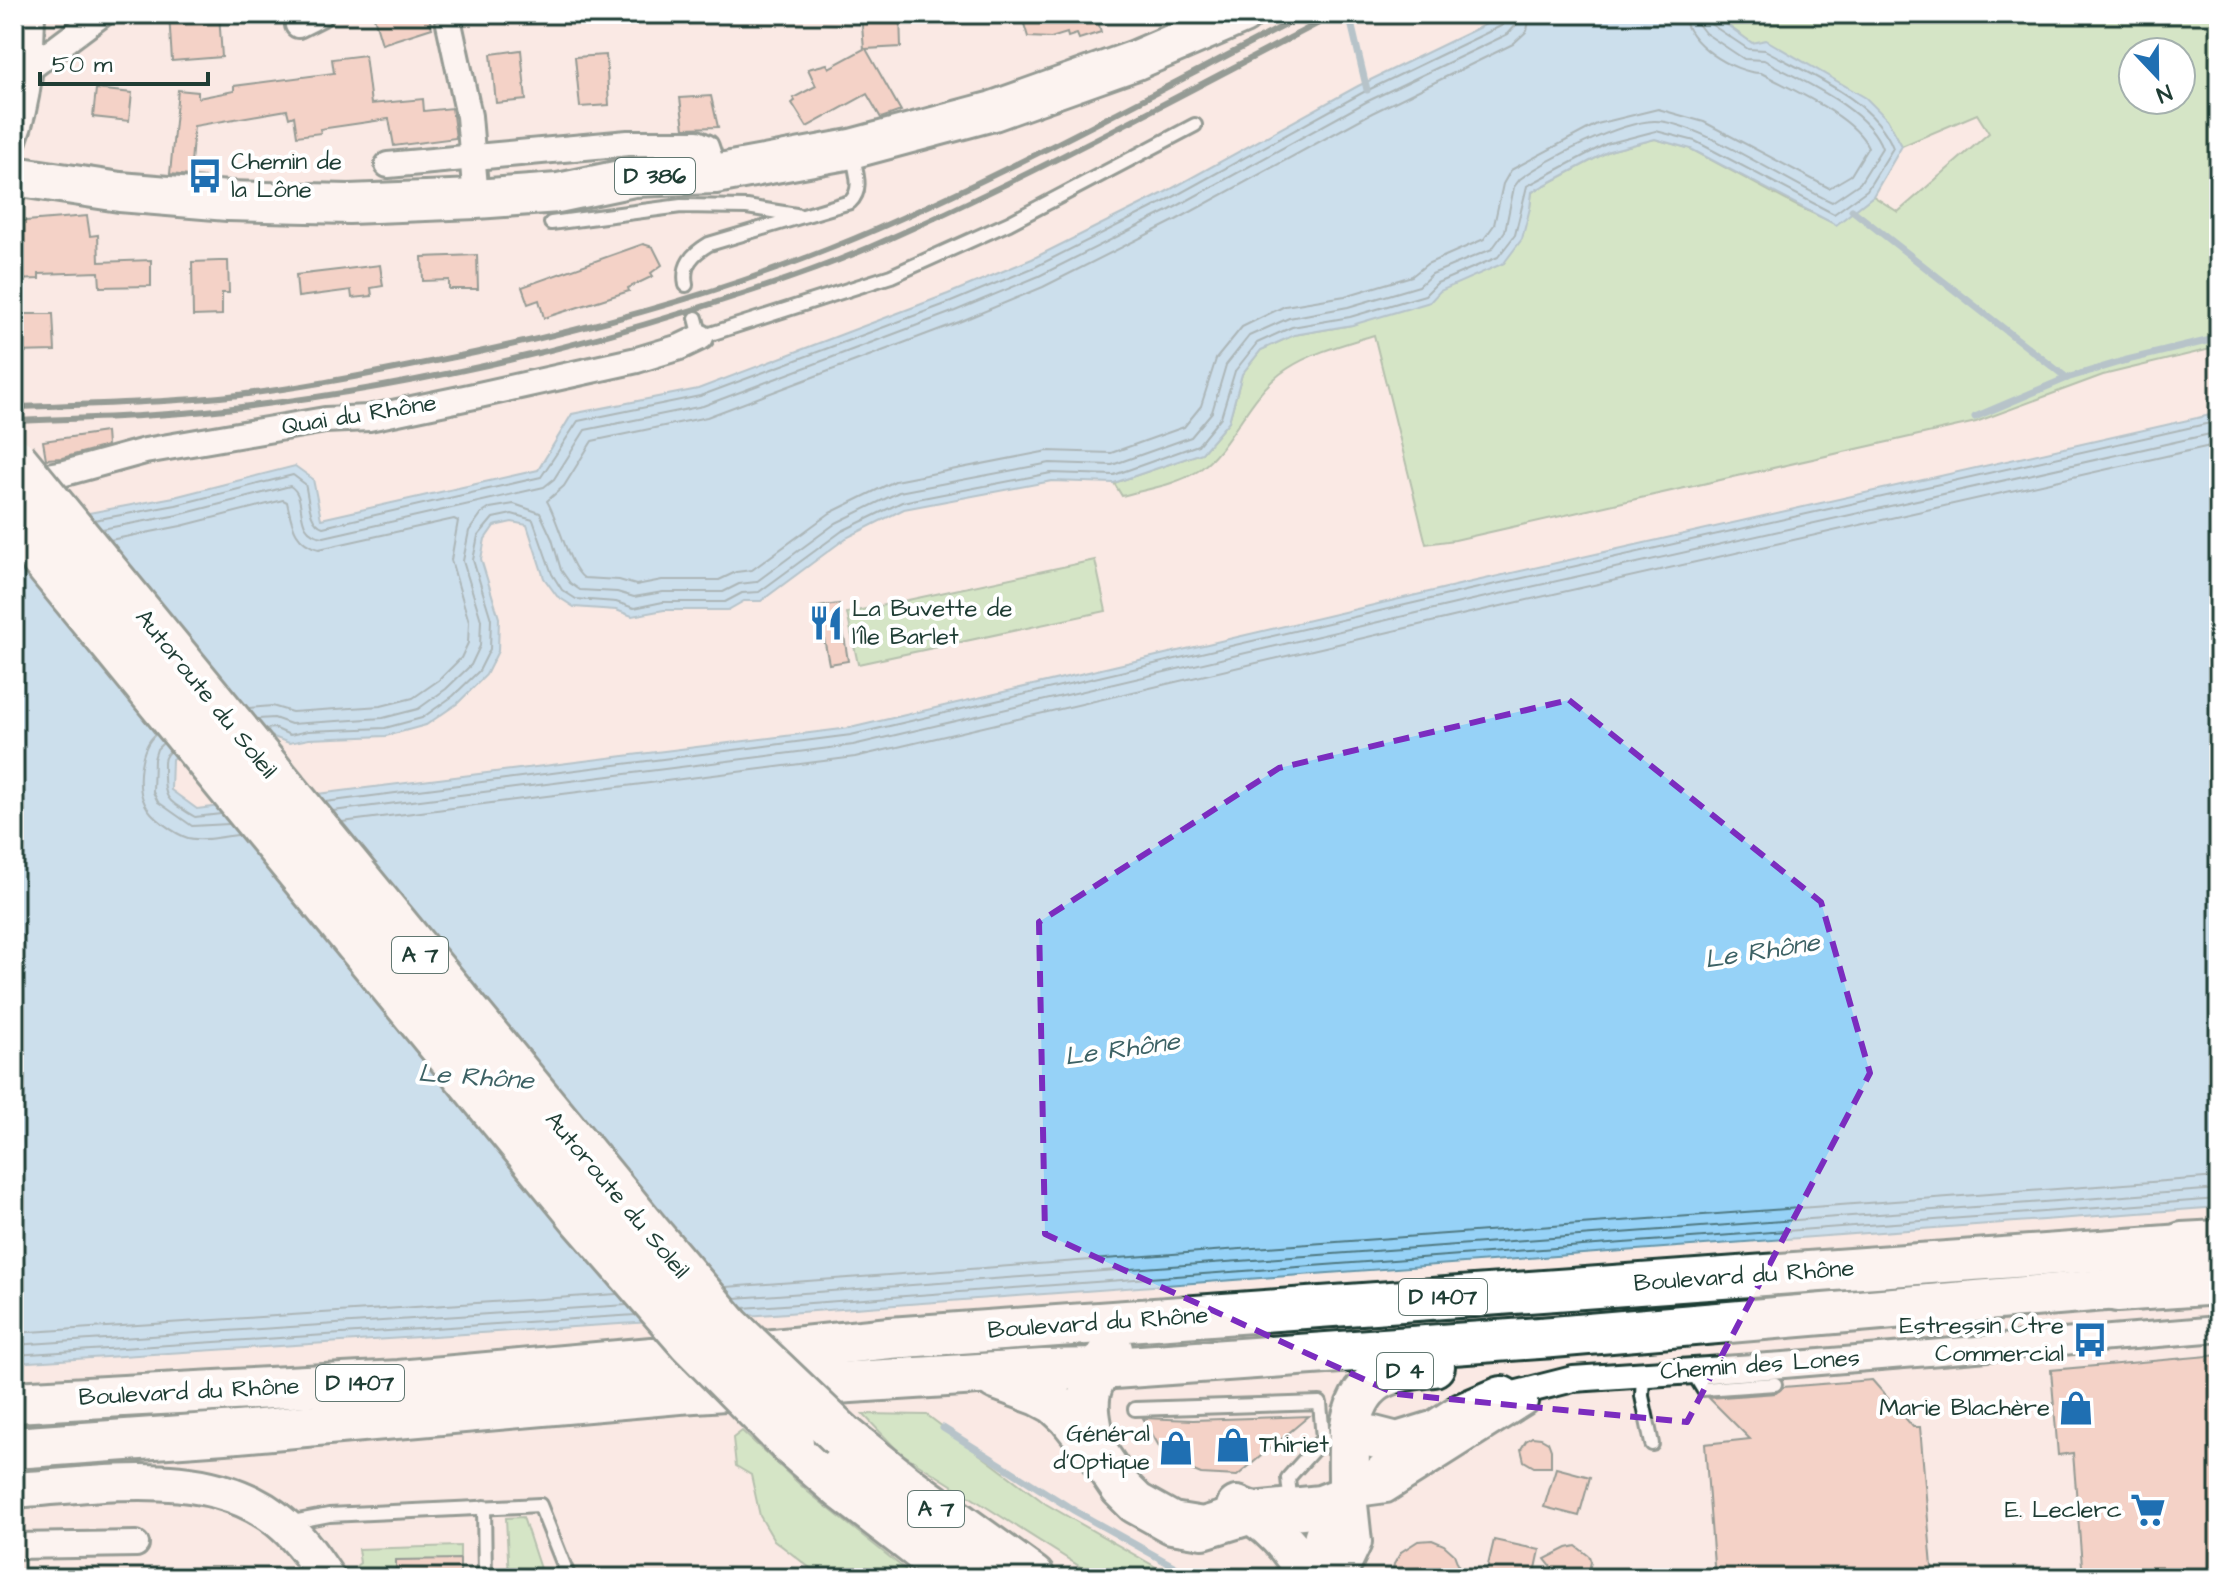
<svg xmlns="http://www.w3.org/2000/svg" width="2233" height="1592" font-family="'Architects Daughter',sans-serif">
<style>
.green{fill:#a9e0a3;stroke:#648e6c;stroke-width:2;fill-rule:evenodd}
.water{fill:#96d2f7;stroke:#6696a9;stroke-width:2}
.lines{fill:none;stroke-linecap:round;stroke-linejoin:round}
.shore{stroke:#4f7982;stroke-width:2}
.stream{stroke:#6696a9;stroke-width:7}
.building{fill:#eeb6a4;stroke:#1f3d34;stroke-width:2}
.service-casing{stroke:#1f3d34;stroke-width:18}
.minor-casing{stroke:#1f3d34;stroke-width:30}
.secondary-casing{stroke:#1f3d34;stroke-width:40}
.primary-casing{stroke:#1f3d34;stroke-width:44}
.trunk-casing{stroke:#1f3d34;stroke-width:46}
.motorway-casing{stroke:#1f3d34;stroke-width:50}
.service{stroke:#fff;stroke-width:12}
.minor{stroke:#fff;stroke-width:24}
.secondary{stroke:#fff;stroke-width:34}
.primary{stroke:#fff;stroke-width:38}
.trunk{stroke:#fff;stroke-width:40}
.motorway{stroke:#fff;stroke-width:44}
.rail{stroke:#1f3d34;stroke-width:6}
.motorway-bridge-casing{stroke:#1f3d34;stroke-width:50;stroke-linecap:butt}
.motorway-bridge{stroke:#fff;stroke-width:44}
.marked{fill:none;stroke:#7b2cbf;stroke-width:6;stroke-dasharray:16 10;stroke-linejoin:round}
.labels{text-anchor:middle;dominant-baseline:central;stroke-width:8;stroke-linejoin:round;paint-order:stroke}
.shield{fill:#fff;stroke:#627771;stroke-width:2}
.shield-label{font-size:22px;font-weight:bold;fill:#1f3d34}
.poi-label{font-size:24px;fill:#1f3d34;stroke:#fff;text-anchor:end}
.street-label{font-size:24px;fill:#1f3d34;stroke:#fff}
.water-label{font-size:26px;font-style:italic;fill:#3d6265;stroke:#fff}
</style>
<rect width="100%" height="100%" fill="#fae9e4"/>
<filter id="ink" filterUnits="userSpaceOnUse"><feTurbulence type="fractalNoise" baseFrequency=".0125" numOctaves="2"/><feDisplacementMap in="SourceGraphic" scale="16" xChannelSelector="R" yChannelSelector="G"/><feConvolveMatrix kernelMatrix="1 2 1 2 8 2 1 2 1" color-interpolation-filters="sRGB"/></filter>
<g filter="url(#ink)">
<!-- green -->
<g class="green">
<path d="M1712 14H2219V347L2103 375 1976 422 1455 540 1426 544 1374 335C1345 344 1313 352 1287 369 1247 395 1233 447 1198 471 1176 485 1146 489 1122 496L1114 483 1202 453 1229 421 1242 374 1261 350 1294 335 1352 325 1504 263 1530 208 1532 192 1609 151 1655 139 1691 149 1795 205 1836 224 1873 196 1898 212 1989 133 1977 114 1902 146 1887 119 1752 43ZM2133 52H2181V100H2133Z"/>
<path d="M1095 560 1106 611 858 664 847 613Z"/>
<path d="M863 1414 927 1415 1046 1504 1175 1578H1098L898 1451Z"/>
<path d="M742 1431 808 1492 916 1578H823L774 1540 760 1516 751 1475 736 1466 733 1438Z"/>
<path d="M523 1517 543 1578H509L506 1518Z"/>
<path d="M460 1546V1559L396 1578H362L356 1566 360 1563 358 1549Z"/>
</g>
<!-- water -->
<path class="water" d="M1507 14H1712L1752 43 1766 40 1866 98 1887 119 1902 146 1873 196 1836 225 1691 149 1655 139 1609 151 1532 192 1530 208 1522 239 1504 263 1440 291 1430 302 1352 325 1294 335 1261 350 1242 374 1229 421 1202 453 1114 483 1052 481 904 509 846 538 761 601H744L728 610H664L632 616 616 610 574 607 557 596 544 578 527 525 512 522 494 526 485 539 481 559 499 618 498 651 486 675 458 703 426 725 386 736 309 739 289 743 271 736 194 745 172 759 171 790 197 809 850 728 1463 584 2219 413V1207L760 1315 14 1363V527L174 497 295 466 313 479 321 519 538 470 572 414 698 389 948 294 1032 259 1162 194 1358 86Z"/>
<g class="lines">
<!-- shore -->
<g class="shore">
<path d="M1530 14 1527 31 1513 44 1372 113 1176 220 1043 287 959 322 707 417 592 441 564 486 547 501C558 519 569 568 584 578L619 580 636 585 662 580H719L736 572 752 570 830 513 895 481 1048 451 1111 453 1184 427 1201 406 1216 359 1242 327 1285 306 1345 296 1412 276 1427 264 1484 239 1494 225 1503 184 1511 170 1597 124 1658 109 1704 122 1829 188 1851 175 1868 147C1854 116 1792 90 1761 73 1734 73 1685 43 1684 14"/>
<path d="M94 520 176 505 293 475 305 484C309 498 308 522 323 527L541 477 578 421 700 396 951 302 1035 267 1166 201 1362 93 1503 25 1508 14"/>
<path d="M102 529 178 515 290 486C310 498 290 533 324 537L544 487 554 479 585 430 703 406 955 311 1039 276 1170 210 1366 102 1508 34 1516 25 1518 14"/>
<path d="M110 540 181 526 283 500 287 502C292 524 294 543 319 549L454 519 458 521 451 560 469 622 468 643 461 658 439 680 413 698 381 706 292 712 272 706 249 708"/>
<path d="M258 719 274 718 291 724 383 718 418 709 446 689 471 665 480 646 481 620 463 561 469 531 481 514 490 508 514 504 540 513 552 539 561 570 570 583 580 590 617 592 634 597 663 592H723L739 584 756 582 836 523 899 492 1050 463 1112 465 1191 437 1212 412 1226 365 1249 336 1289 318 1348 307 1419 286 1432 274 1492 249 1505 231 1514 187 1520 179C1548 159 1619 122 1654 121 1696 120 1788 183 1832 202L1860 183 1882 148C1868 108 1799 80 1764 60L1744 59 1705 33 1698 24 1696 14"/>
<path d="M265 729 274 728 290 735 308 731 385 728 422 718 453 696 479 671 490 649 491 619 473 560 478 536 493 518 512 514 533 520 552 574 562 590 576 599 616 602 634 608 663 602H725L742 593 759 592 842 531 902 502 1051 473 1114 475 1198 445 1221 417 1235 371 1257 343 1292 327 1350 317 1425 295 1437 283 1498 257 1515 235 1527 186 1606 144 1656 131 1695 141 1834 214 1867 190 1893 148C1875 100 1808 74 1765 50L1748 49 1709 23 1706 14"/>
<path d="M156 734C140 747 135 785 145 804 151 817 175 834 188 838 203 842 223 836 238 835"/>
<path d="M163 743 157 749 154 759 153 792 158 802 192 826 229 824"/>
<path d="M170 751C163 757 164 761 164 770 163 801 169 801 195 817L221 814"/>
<path d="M325 802 851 735 1465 591 2219 421"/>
<path d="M333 811 853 745 1468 601 2219 432"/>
<path d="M342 822 855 757 1470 613 2219 444"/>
<path d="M726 1287 2219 1177"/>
<path d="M735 1298 2219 1189"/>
<path d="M743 1308 2219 1199"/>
<path d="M14 1333 617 1294"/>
<path d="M14 1345 627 1305"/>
<path d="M14 1355 636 1315"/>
</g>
<!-- stream -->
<g class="stream">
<path d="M1349 14 1367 90"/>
<path d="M1852 210 2067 378"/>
<path d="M1975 417 2067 378 2123 361 2219 338"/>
<path d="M943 1428 1075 1511 1195 1578"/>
</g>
</g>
<!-- building -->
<g class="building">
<path d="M169 14H219L222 57 172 61Z"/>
<path d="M373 14H428L432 28 382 44Z"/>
<path d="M861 14H900L901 47 866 49 901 111 881 118 867 94 807 127 792 103 795 101 793 98 816 86 808 69 827 64 829 68 864 49Z"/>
<path d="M1021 14H1096L1101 32 1079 39 1077 34 1068 37 1067 33 1051 38 1028 37Z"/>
<path d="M521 50 526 100 496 103 491 54Z"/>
<path d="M365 55 371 104 423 99 424 111 452 108 456 138 394 146 389 119 320 129 321 133 297 136 294 116 289 118 287 110 194 126 190 176 170 174 178 90 198 92V98L234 91V86L334 73 332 59Z"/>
<path d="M606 55 609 105 580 107 575 57Z"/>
<path d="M96 89 132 93 129 121 93 117Z"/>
<path d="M711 96 718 127 684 128 680 98Z"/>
<path d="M87 216 90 236 98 235 99 262 151 260V286L100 287 99 272 39 274V279L14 280V222Z"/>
<path d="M643 244 653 247 662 265 651 273 653 276 628 288 629 291 544 318 539 300 528 304 522 287Z"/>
<path d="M477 255 478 289H449V280L423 281 422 257Z"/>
<path d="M219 261H228L229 293H222V315L193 316 192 262Z"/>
<path d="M380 265 383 286 371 288 372 296 352 298 351 290 298 297 296 275Z"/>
<path d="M14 314H53L55 351 14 352Z"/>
<path d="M106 432 107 446 62 458 46 459 43 441Z"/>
<path d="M839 604 848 661 829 664 818 607Z"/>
<path d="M2219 1355V1578H2083L2073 1453 2058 1455 2051 1370Z"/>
<path d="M1872 1380 1913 1427H1920L1933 1578H1715L1705 1444 1750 1439 1709 1398 1776 1393 1783 1387Z"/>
<path d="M1309 1416 1237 1476 1201 1474 1184 1467 1163 1453 1143 1418 1193 1420Z"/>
<path d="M1532 1437 1541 1438 1548 1442 1551 1450V1467H1534L1524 1461 1521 1449 1526 1441Z"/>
<path d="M1556 1468 1590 1477 1579 1516 1544 1507Z"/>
<path d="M1432 1540 1444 1545 1454 1554 1463 1578H1391L1394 1564 1401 1552 1418 1541Z"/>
<path d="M1494 1540 1540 1550 1534 1578H1485Z"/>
<path d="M1576 1546 1589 1556 1591 1562 1588 1574 1585 1578H1560L1545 1559 1567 1548Z"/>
<path d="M460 1559V1578H396V1560Z"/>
</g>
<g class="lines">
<!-- service casing -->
<g class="service-casing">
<g id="service">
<path d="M551 223 681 206 747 207 796 215"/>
<path d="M686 285C682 265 692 254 709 244L850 202C864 189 855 170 852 152"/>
<path d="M696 318 701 337 891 276 1009 223 1195 125"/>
<path d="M1692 1371 1703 1389 1775 1384"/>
<path d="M1643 1373 1642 1396 1652 1444"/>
<path d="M1135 1409 1320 1403 1323 1439 1288 1478 1291 1505"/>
<path d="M484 1507 485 1578"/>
<path d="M290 1526 298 1521 329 1515 540 1505 569 1578"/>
</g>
</g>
<!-- minor casing -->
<g class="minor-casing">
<g id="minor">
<path d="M447 14 469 116 476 199"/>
<path d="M298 25 320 14"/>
<path d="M30 68 102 14"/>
<path d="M14 140C30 99 31 58 32 14"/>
<path d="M388 165 628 143H697L706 147 715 174"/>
<path d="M24 480 65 473 145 451 325 420 369 418 479 395 637 360 680 347 701 337"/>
<path d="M1491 1405 1502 1397 1573 1379 1784 1365 2219 1329"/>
<path d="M1349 1495 1380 1467 1421 1451"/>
<path d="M1349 1495 1386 1490 1525 1402"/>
<path d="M14 1546 136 1544"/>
</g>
</g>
<!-- secondary casing -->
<g class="secondary-casing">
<g id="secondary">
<path d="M14 1490C101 1485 215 1462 285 1526 302 1541 315 1560 327 1578"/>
<path d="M1311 1578 1322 1535 1349 1495"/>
<path d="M1337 1578 1354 1542 1349 1495"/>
</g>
</g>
<!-- primary casing -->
<g class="primary-casing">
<path id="primary" d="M14 176 120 192 228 201 349 204 476 199 558 193 634 177 715 174 851 149 993 111 1136 60 1243 14"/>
</g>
<!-- trunk casing -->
<g class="trunk-casing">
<g id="trunk">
<path d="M996 1379 1039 1395 1054 1403 1069 1417 1096 1451 1121 1488 1136 1503 1172 1523 1203 1528 1252 1513 1321 1506 1349 1495C1350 1453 1340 1390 1391 1374 1404 1369 1420 1368 1434 1366"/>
<path d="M14 1402 399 1381 652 1358 705 1357 890 1338 2182 1245"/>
<path d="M1350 1431 1397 1443 1436 1431 1462 1414 1502 1397"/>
<path d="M14 1448 238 1432 679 1393 1043 1370 1099 1369 1553 1337 2117 1289"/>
<path d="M1096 1451C1086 1400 1082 1394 1112 1349"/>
<path d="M1237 1507C1265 1516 1297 1551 1307 1578"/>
</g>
</g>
<!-- motorway casing -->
<g class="motorway-casing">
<g id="motorway">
<path d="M2182 1245 2219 1243"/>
<path d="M2117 1289 2219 1282"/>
<path d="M842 1436 903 1485 1032 1578"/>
<path d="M791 1443 843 1488 960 1578"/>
</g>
</g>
<!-- service -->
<use href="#service" class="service"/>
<!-- minor -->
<use href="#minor" class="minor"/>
<!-- secondary -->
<use href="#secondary" class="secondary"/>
<!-- primary -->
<use href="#primary" class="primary"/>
<!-- trunk -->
<use href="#trunk" class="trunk"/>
<!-- motorway -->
<use href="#motorway" class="motorway"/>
<!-- rail -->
<g class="rail">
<path d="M14 407C82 405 152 403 220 397 290 390 361 376 430 362 582 332 735 291 877 229 1024 165 1165 87 1307 14"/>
<path d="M14 421C84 418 155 417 225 409 383 391 540 358 692 310 756 290 822 269 884 241 1038 173 1187 91 1336 14"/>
</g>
<!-- motorway-bridge casing -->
<g class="motorway-bridge-casing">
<g id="motorway-bridge">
<path d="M14 460 649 1234 729 1328 842 1436"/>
<path d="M14 523 581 1216 691 1342 791 1443"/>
</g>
</g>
<!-- motorway-bridge -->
<use href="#motorway-bridge" class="motorway-bridge"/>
</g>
</g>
<!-- marked area -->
<path d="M0 0H2233V1592H0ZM1569 700 1821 902 1870 1073 1687 1422 1396 1394 1045 1234 1039 922 1279 768Z" fill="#fae9e4" fill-opacity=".55" fill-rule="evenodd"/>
<path class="marked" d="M1569 700 1821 902 1870 1073 1687 1422 1396 1394 1045 1234 1039 922 1279 768Z"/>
<!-- icons -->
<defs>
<g id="bus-bare" transform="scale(2.76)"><path d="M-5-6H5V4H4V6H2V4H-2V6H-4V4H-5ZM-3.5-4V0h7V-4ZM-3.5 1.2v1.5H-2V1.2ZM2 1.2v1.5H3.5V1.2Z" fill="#1f6fb2" stroke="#fff" stroke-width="2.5" paint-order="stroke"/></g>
<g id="restaurant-bare" transform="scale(2.76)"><path d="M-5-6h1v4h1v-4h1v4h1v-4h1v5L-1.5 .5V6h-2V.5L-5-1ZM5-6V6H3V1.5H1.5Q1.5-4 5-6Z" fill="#1f6fb2" stroke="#fff" stroke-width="2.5" paint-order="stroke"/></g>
<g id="shop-bare" transform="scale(2.76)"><path d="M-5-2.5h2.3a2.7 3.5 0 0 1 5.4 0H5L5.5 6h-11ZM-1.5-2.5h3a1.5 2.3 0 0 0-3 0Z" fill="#1f6fb2" stroke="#fff" stroke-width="2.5" paint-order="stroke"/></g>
<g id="supermarket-bare" transform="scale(2.76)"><path d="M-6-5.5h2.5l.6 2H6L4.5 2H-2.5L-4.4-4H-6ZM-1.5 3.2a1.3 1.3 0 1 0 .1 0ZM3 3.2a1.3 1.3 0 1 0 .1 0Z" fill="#1f6fb2" stroke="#fff" stroke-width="2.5" paint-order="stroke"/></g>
</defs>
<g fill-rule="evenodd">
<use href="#bus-bare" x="205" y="176"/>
<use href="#restaurant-bare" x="826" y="623"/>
<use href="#bus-bare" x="2090" y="1340"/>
<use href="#shop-bare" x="2076" y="1408"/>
<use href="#shop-bare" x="1233" y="1445"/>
<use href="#shop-bare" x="1176" y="1448"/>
<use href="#supermarket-bare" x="2148" y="1510"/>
</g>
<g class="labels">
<!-- shield labels -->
<g class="shield">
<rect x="615" y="158" width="80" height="36" rx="6"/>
<rect x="392" y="937" width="56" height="36" rx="6"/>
<rect x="1399" y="1279" width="88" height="36" rx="6"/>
<rect x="1377" y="1353" width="56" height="36" rx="6"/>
<rect x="316" y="1365" width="88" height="36" rx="6"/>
<rect x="908" y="1491" width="56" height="36" rx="6"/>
</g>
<g class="shield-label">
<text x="655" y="176">D 386</text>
<text x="420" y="955">A 7</text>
<text x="1443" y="1297">D 1407</text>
<text x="1405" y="1371">D 4</text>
<text x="360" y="1383">D 1407</text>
<text x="936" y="1509">A 7</text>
</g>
<!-- poi labels -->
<g class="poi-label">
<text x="231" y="162" text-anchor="start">Chemin de<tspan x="231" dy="28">la Lône</tspan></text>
<text x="852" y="609" text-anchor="start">La Buvette de<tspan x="852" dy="28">l'Île Barlet</tspan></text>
<text x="2064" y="1326">Estressin Ctre<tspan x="2064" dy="28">Commercial</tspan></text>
<text x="2050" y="1408">Marie Blachère</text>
<text x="1150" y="1434">Général<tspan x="1150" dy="28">d'Optique</tspan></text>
<text x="1259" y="1445" text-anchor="start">Thiriet</text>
<text x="2122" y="1510">E. Leclerc</text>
</g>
<!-- street labels -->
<g class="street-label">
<text transform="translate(359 415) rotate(-9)">Quai du Rhône</text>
<text transform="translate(206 694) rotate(51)">Autoroute du Soleil</text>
<text transform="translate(617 1195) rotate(50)">Autoroute du Soleil</text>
<text transform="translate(1744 1276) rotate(-4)">Boulevard du Rhône</text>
<text transform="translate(1098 1323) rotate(-4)">Boulevard du Rhône</text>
<text transform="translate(1760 1365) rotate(-4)">Chemin des Lones</text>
<text transform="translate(189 1392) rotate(-3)">Boulevard du Rhône</text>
</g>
<!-- water labels -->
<g class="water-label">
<text transform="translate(1762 951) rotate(-9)">Le Rhône</text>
<text transform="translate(1122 1049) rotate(-8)">Le Rhône</text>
<text transform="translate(476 1077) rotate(4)">Le Rhône</text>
</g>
</g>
<!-- margin -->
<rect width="2233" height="1592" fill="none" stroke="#fff" stroke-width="48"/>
<rect x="24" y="24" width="2185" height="1544" fill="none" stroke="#1f3d34" stroke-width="3" filter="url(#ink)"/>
<!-- north arrow -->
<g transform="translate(2157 76) rotate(158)"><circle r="38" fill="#ffffff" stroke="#a5b1ae" stroke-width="2"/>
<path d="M0-6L14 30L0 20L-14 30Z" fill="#1f6fb2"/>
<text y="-12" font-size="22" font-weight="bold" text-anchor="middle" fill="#1f3d34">N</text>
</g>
<!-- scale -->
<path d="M40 72v12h168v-12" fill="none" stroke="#1f3d34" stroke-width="4"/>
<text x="52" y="72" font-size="24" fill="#1f3d34" stroke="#ffffff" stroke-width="6" paint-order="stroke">50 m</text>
</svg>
